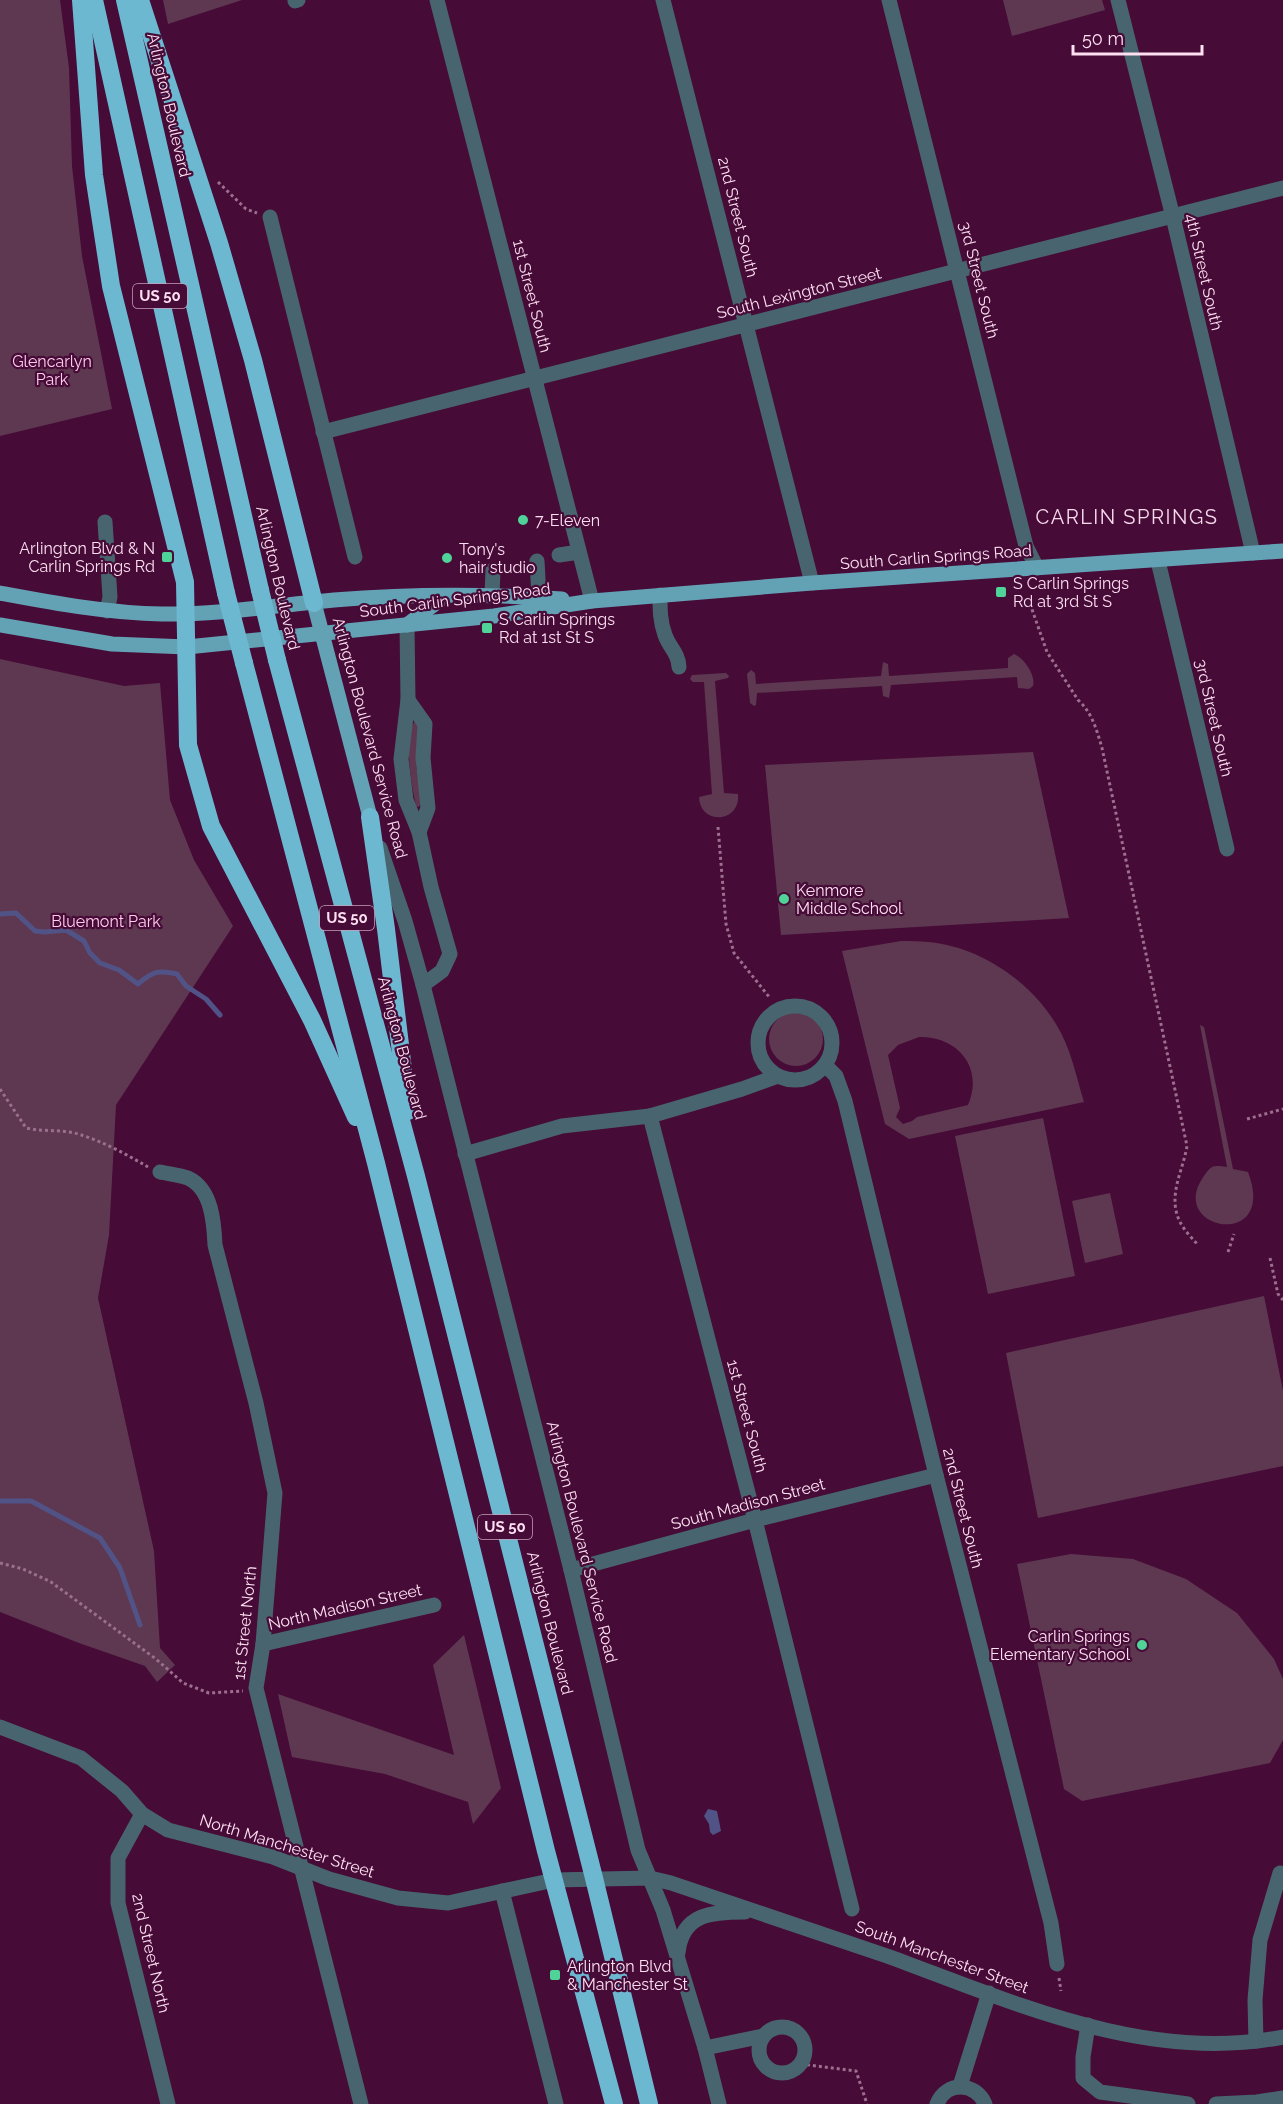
<svg xmlns="http://www.w3.org/2000/svg" width="1283" height="2104" font-family="Raleway,sans-serif">
<style>
.green{fill:#5e3851;fill-rule:evenodd}
.water{fill:#515386}
.lines{fill:none;stroke-linecap:round;stroke-linejoin:round}
.stream{stroke:#515386;stroke-width:5}
.path{stroke:#9c6f8f;stroke-width:3;stroke-dasharray:3 3;stroke-linecap:butt}
.minor{stroke:#48656f;stroke-width:15}
.major{stroke:#63a1b5;stroke-width:15}
.highway{stroke:#6db8d1;stroke-width:18}
.highway-bridge{stroke:#6db8d1;stroke-width:18}
.poi-dot{fill:#4fd399;stroke:#460b37;stroke-width:2}
.labels{text-anchor:middle;dominant-baseline:central;stroke-width:4.5;stroke-linejoin:round;paint-order:stroke}
.shield{fill:#460b37;stroke:#c7a0ba;stroke-width:1.5}
.shield-label{font-size:15px;font-weight:bold;fill:#fee0f2}
.street-label{font-size:16px;fill:#fee0f2;stroke:#460b37}
.park-label{font-size:16px;fill:#fecdeb;stroke:#460b37}
.poi-label{font-size:16px;fill:#fee0f2;stroke:#460b37;text-anchor:start}
.quarter-label{font-size:20px;letter-spacing:1.5px;fill:#f7d9ec;stroke:#460b37}
</style>
<rect width="100%" height="100%" fill="#460b37"/>
<!-- green -->
<g class="green">
<path d="M0 0H60L69 68 72 166 82 256 112 409 0 436Z"/>
<path d="M163 0H242L168 24Z"/>
<path d="M1003 0H1102L1105 10 1012 36Z"/>
<path d="M1014 654C1024 658 1036 675 1033 686L1029 689 1018 688 1017 677 891 685 889 698 883 696 882 686 757 693 756 705 754 706 750 703 747 674 751 670 755 673 756 684 881 676 883 662 888 664 889 676 1008 668V658Z"/>
<path d="M0 659 124 686 160 683 170 800 194 860 233 926 116 1105 109 1235 98 1298 154 1551 160 1648 175 1665 157 1682 145 1666 79 1643 0 1612Z"/>
<path d="M726 673 729 676 728 678 715 681 724 793 738 794C741 823 700 826 699 797L712 794 704 682H693L690 679 692 675Z"/>
<path d="M414 722 418 724 416 765 422 804 418 807 416 806C411 783 404 743 414 722Z"/>
<path d="M1033 752 1069 918 781 935 765 765Z"/>
<path d="M901 941C910 941 920 941 929 942 980 947 1030 981 1056 1024 1071 1048 1076 1076 1084 1102L909 1139 885 1124 842 951ZM919 1037C958 1036 984 1068 968 1105L917 1117 912 1121 903 1124 896 1117 900 1108 888 1055 898 1045Z"/>
<circle cx="796" cy="1039" r="27"/>
<path d="M1200 1025 1204 1027 1233 1169 1248 1172C1278 1250 1169 1231 1202 1179 1211 1165 1212 1165 1227 1167Z"/>
<path d="M1043 1118 1075 1276 988 1294 955 1136Z"/>
<path d="M1110 1193 1123 1254 1085 1263 1072 1201Z"/>
<path d="M1264 1296 1283 1391V1466L1038 1518 1006 1353Z"/>
<path d="M1071 1554 1133 1559 1186 1579 1237 1613 1274 1659 1283 1679V1740L1270 1763 1082 1801 1064 1789 1017 1564Z"/>
<path d="M464 1635 501 1788 473 1824 468 1802 385 1774 292 1757 278 1694 454 1755 433 1665Z"/>
</g>
<!-- water -->
<path class="water" d="M708 1809 717 1811 721 1831 713 1835 710 1832 709 1824 704 1816Z"/>
<g class="lines">
<!-- stream -->
<g class="stream">
<path d="M0 914 16 913 35 931 45 932 66 930 84 941 90 953 100 963 119 970 138 984C153 971 158 970 177 974L186 986 206 999 220 1015"/>
<path d="M0 1501H31L100 1538 120 1568 140 1625"/>
</g>
<!-- path -->
<g class="path">
<path d="M218 182 246 209 257 213"/>
<path d="M1028 598 1047 652 1078 700C1092 712 1097 731 1102 748L1187 1146C1183 1171 1167 1196 1180 1222 1184 1230 1192 1238 1198 1245"/>
<path d="M718 827 726 924 734 953 770 998"/>
<path d="M0 1089 26 1128C43 1132 61 1129 78 1134 102 1141 126 1154 148 1167"/>
<path d="M1247 1119 1283 1109"/>
<path d="M1228 1252 1234 1234"/>
<path d="M1270 1258 1278 1294 1283 1300"/>
<path d="M0 1563 23 1569 51 1582 156 1659 183 1683 209 1693 243 1691"/>
<path d="M1059 1978 1061 1991"/>
<path d="M801 2064 856 2071 867 2104"/>
</g>
<!-- minor -->
<g class="minor">
<path d="M437 0 592 601"/>
<path d="M663 0 812 583"/>
<path d="M889 0 1026 546 1037 568"/>
<path d="M1118 0 1173 217 1253 553"/>
<path d="M295 1 298 0"/>
<path d="M270 217 355 557"/>
<path d="M323 432 1283 188"/>
<path d="M105 522 110 597 107 611"/>
<path d="M559 555 579 552"/>
<path d="M537 561 539 597"/>
<path d="M1158 561 1227 849"/>
<path d="M660 595C660 609 660 622 665 635 670 649 678 652 679 667"/>
<path d="M492 596 493 570"/>
<path d="M407 625 408 700 401 759 406 800 419 832 431 887 450 954 442 971 423 985"/>
<path d="M408 700 425 724 423 758 428 808 419 832"/>
<path d="M380 848 405 921 423 985 571 1570 638 1850 663 1910 705 2048 719 2104"/>
<circle cx="795" cy="1043" r="37"/>
<path d="M825 1065 836 1076 845 1101 936 1475 1051 1923 1057 1964"/>
<path d="M650 1116 742 1089 778 1076"/>
<path d="M465 1154 562 1126 650 1116 755 1520 852 1909"/>
<path d="M160 1172C169 1174 180 1175 188 1178 212 1189 214 1223 215 1245L256 1403 275 1493 263 1644 256 1688 361 2104"/>
<path d="M571 1570 755 1520 936 1475"/>
<path d="M263 1644 434 1605"/>
<path d="M0 1727 81 1758 122 1791 142 1814 168 1830 273 1857 329 1879 398 1898 448 1903 554 1880 650 1878 671 1883C743 1907 815 1931 887 1956 1013 2002 1146 2064 1283 2037"/>
<path d="M142 1814 118 1858V1903L168 2104"/>
<path d="M502 1891 556 2104"/>
<path d="M678 1953C682 1913 712 1912 745 1912"/>
<path d="M1088 2025 1083 2057V2078L1100 2092 1188 2104"/>
<circle cx="782" cy="2050" r="23"/>
<path d="M1256 2041 1255 2000 1260 1940 1280 1873"/>
<path d="M705 2048 763 2036"/>
<path d="M960 2086 989 1993"/>
<path d="M937 2104C946 2081 976 2082 985 2104"/>
<path d="M1216 2104 1257 2102 1283 2098"/>
</g>
<!-- major -->
<g class="major">
<path d="M0 593C54 603 107 613 162 614 220 615 277 605 334 600 410 594 487 594 562 599"/>
<path d="M314 603 370 817"/>
<path d="M0 625 112 644 187 647 494 616 592 601 812 583 1283 551"/>
<path d="M407 625 445 596"/>
</g>
<!-- highway -->
<g class="highway">
<path d="M81 0 94 175 111 286 185 582 188 745 211 826 312 1020 356 1117"/>
<path d="M94 0 226 593"/>
<path d="M125 0 260 590"/>
<path d="M140 0 219 243 253 360 314 603"/>
<path d="M277 660 416 1176 594 1878 649 2104"/>
<path d="M244 663 376 1163 546 1851 614 2104"/>
<path d="M370 817 386 929 408 1111"/>
</g>
<!-- highway-bridge -->
<g class="highway-bridge">
<path d="M260 590 277 660"/>
<path d="M226 593 244 663"/>
</g>
</g>
<!-- markers -->
<g class="poi-dot">
<circle cx="523" cy="520" r="6"/>
<rect x="161" y="551" width="12" height="12" rx="3"/>
<circle cx="447" cy="558" r="6"/>
<rect x="995" y="586" width="12" height="12" rx="3"/>
<rect x="481" y="622" width="12" height="12" rx="3"/>
<circle cx="784" cy="899" r="6"/>
<circle cx="1142" cy="1645" r="6"/>
<rect x="549" y="1969" width="12" height="12" rx="3"/>
</g>
<g class="labels">
<!-- shield labels -->
<g class="shield">
<rect x="133" y="284" width="54" height="24" rx="4.5"/>
<rect x="320" y="906" width="54" height="24" rx="4.5"/>
<rect x="478" y="1515" width="54" height="24" rx="4.5"/>
</g>
<g class="shield-label">
<text x="160" y="296">US 50</text>
<text x="347" y="918">US 50</text>
<text x="505" y="1527">US 50</text>
</g>
<!-- street labels -->
<g class="street-label">
<text transform="translate(169 105) rotate(77)">Arlington Boulevard</text>
<text transform="translate(738 217) rotate(76)">2nd Street South</text>
<text transform="translate(1204 272) rotate(77)">4th Street South</text>
<text transform="translate(979 280) rotate(76)">3rd Street South</text>
<text transform="translate(799 293) rotate(-14)">South Lexington Street</text>
<text transform="translate(532 296) rotate(76)">1st Street South</text>
<text transform="translate(936 557) rotate(-4)">South Carlin Springs Road</text>
<text transform="translate(278 578) rotate(77)">Arlington Boulevard</text>
<text transform="translate(455 600) rotate(-7)">South Carlin Springs Road</text>
<text transform="translate(1214 718) rotate(77)">3rd Street South</text>
<text transform="translate(370 738) rotate(75)">Arlington Boulevard Service Road</text>
<text transform="translate(402 1048) rotate(75)">Arlington Boulevard</text>
<text transform="translate(747 1416) rotate(75)">1st Street South</text>
<text transform="translate(748 1504) rotate(-15)">South Madison Street</text>
<text transform="translate(963 1508) rotate(76)">2nd Street South</text>
<text transform="translate(582 1542) rotate(76)">Arlington Boulevard Service Road</text>
<text transform="translate(345 1607) rotate(-13)">North Madison Street</text>
<text transform="translate(245 1623) rotate(-84)">1st Street North</text>
<text transform="translate(550 1623) rotate(76)">Arlington Boulevard</text>
<text transform="translate(287 1846) rotate(17)">North Manchester Street</text>
<text transform="translate(151 1953) rotate(77)">2nd Street North</text>
<text transform="translate(942 1957) rotate(20)">South Manchester Street</text>
</g>
<!-- park labels -->
<g class="park-label">
<text x="52" y="361">Glencarlyn<tspan x="52" dy="18">Park</tspan></text>
<text x="106" y="921">Bluemont Park</text>
</g>
<!-- poi labels -->
<g class="poi-label">
<text x="535" y="520">7-Eleven</text>
<text x="155" y="548" text-anchor="end">Arlington Blvd &amp; N<tspan x="155" dy="18">Carlin Springs Rd</tspan></text>
<text x="459" y="549">Tony's<tspan x="459" dy="18">hair studio</tspan></text>
<text x="1013" y="583">S Carlin Springs<tspan x="1013" dy="18">Rd at 3rd St S</tspan></text>
<text x="499" y="619">S Carlin Springs<tspan x="499" dy="18">Rd at 1st St S</tspan></text>
<text x="796" y="890">Kenmore<tspan x="796" dy="18">Middle School</tspan></text>
<text x="1130" y="1636" text-anchor="end">Carlin Springs<tspan x="1130" dy="18">Elementary School</tspan></text>
<text x="567" y="1966">Arlington Blvd<tspan x="567" dy="18">&amp; Manchester St</tspan></text>
</g>
<!-- quarter labels -->
<g class="quarter-label">
<text x="1127" y="517">CARLIN SPRINGS</text>
</g>
</g>
<!-- scale -->
<path d="M1073 45v9h129v-9" fill="none" stroke="#fee0f2" stroke-width="3"/>
<text x="1082" y="45" font-size="18" fill="#fee0f2" stroke="#460b37" stroke-width="4.5" paint-order="stroke">50 m</text>
</svg>
